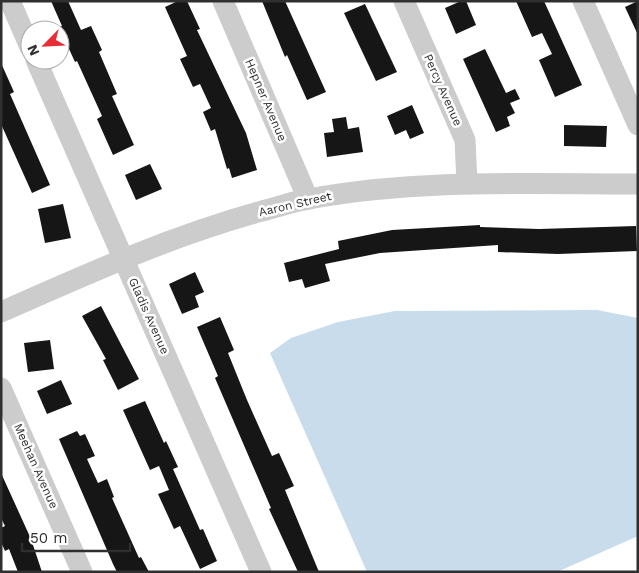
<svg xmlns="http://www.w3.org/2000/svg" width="639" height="573" font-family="'Work Sans',sans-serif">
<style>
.water{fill:#c8dcec}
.building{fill:#161616}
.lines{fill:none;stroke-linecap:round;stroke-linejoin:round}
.minor{stroke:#ccc;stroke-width:21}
.labels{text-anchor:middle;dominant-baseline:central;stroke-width:5;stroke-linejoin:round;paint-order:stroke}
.street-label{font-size:12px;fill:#2f2f2f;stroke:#fff}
</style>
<rect width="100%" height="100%" fill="#fff"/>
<!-- water -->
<path class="water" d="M597 310 638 318V536L557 572H367L270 353 291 338 338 322 395 311Z"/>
<!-- building -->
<g class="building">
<path d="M51 1H68L81 30 91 26 102 50 99 52 117 94 112 96 134 145 113 155 97 119 102 116 77 61 75 62 59 27 62 26Z"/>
<path d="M178 1H187L200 29 197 30 246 133 257 170 232 178 229 168 227 169 215 129 211 131 203 112 211 108 200 84 193 87 180 59 187 56 165 7Z"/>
<path d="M262 1H285L326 92 307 100 287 55 285 57Z"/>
<path d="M461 1H466L476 25 456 34 445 8Z"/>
<path d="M516 1H544L582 85 555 97 539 60 552 54 542 33 532 37Z"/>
<path d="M638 1V35L625 7Z"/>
<path d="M365 4 397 72 376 81 344 13Z"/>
<path d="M485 49 506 93 515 89 520 99 510 103 515 113 507 117 510 126 496 132 463 59Z"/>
<path d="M1 63 14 92 10 94 50 185 32 193 1 124Z"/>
<path d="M412 105 424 133 410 139 406 130 395 135 387 116Z"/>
<path d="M346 117 348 129 359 127 363 152 327 157 324 133 334 132 332 119Z"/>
<path d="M564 125 607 126 606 147 564 146Z"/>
<path d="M150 164 162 189 136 200 125 175Z"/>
<path d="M63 204 71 238 45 243 38 209Z"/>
<path d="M480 225V227L539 229 636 226 637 251 558 254 498 252V245L380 253 325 264 330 281 305 288 302 279 289 282 284 263 339 249 338 241 392 230Z"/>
<path d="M195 272 204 292 195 296 199 307 182 314 169 284Z"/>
<path d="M101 306 139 379 118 390 103 360 106 359 82 316Z"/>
<path d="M220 317 234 350 228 353 247 400 272 456 279 453 294 486 285 490 319 572H298L269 509 271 508 215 378 218 376 197 327Z"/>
<path d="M50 340 54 369 28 372 24 343Z"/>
<path d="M61 380 72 404 47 414 37 391Z"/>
<path d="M145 401 164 443 166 441 178 467 173 469 200 530 203 529 217 561 200 569 180 526 174 529 158 494 169 490 159 466 150 470 123 410Z"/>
<path d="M77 431 80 436 85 434 95 456 87 459 98 483 107 479 114 497 112 498 139 558 141 557 149 572H117L113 564 59 439Z"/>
<path d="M1 473 31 539 42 572H18L9 549 5 551 1 542V528L5 526 1 518Z"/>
</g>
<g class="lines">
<!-- minor -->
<g class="minor">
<path d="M10 1 30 47"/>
<path d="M223 1 308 199"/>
<path d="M404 1 465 140 467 183"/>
<path d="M583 1 638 125"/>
<path d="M36 60 261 572"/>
<path d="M1 312C87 274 171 236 262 211 278 207 294 201 309 199 418 179 528 184 638 184"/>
<path d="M1 388 82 572"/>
</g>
</g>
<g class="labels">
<!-- street labels -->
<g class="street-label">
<text transform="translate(443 90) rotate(66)">Percy Avenue</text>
<text transform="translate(266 100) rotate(67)">Hepner Avenue</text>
<text transform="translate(295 204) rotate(-13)">Aaron Street</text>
<text transform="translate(149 316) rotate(66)">Gladis Avenue</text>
<text transform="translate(36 466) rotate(66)">Meehan Avenue</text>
</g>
</g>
<!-- border -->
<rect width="639" height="573" fill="none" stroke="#2f2f2f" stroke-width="5"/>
<!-- north arrow -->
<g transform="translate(45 45) rotate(246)"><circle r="24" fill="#ffffff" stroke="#acacac"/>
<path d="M0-4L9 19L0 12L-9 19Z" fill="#e82e34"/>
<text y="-8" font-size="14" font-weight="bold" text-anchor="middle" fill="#2f2f2f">N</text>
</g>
<!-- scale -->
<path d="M22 543v8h108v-8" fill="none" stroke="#2f2f2f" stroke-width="2.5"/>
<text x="30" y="543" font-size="15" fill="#2f2f2f" stroke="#ffffff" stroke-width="4" paint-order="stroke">50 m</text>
</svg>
